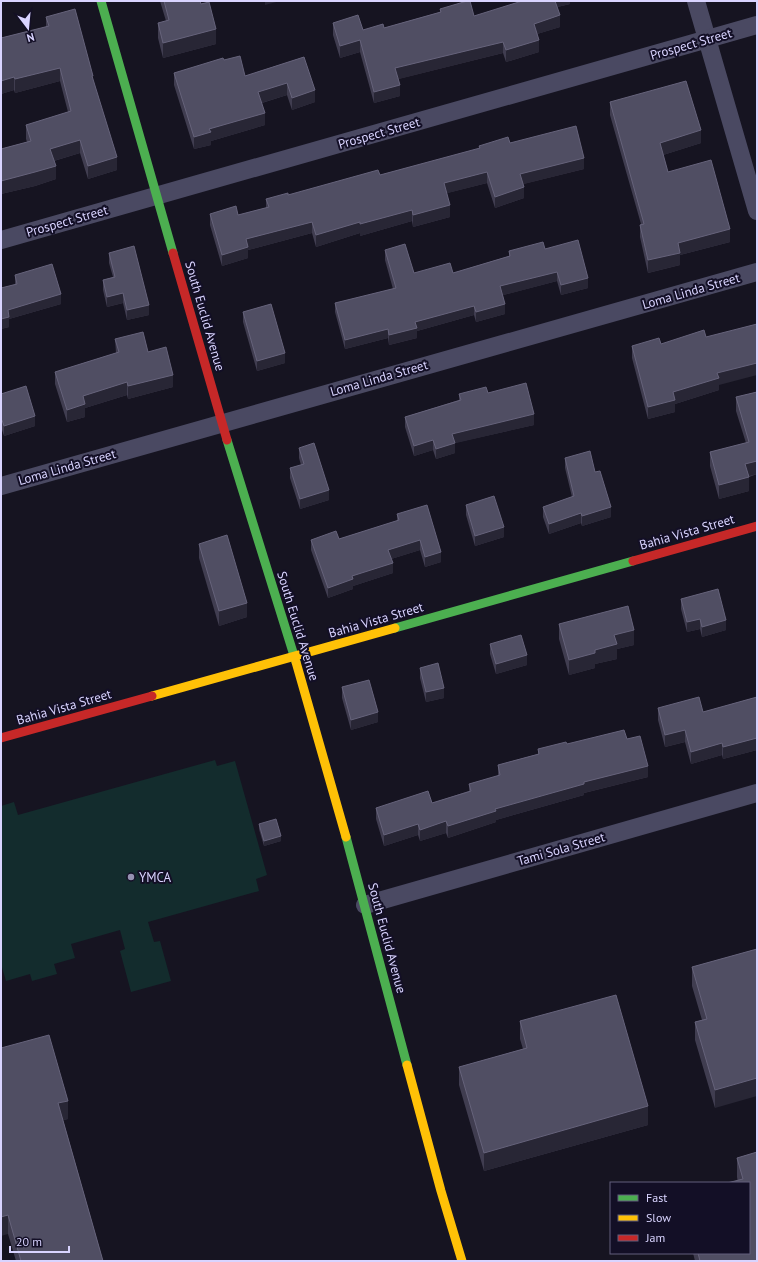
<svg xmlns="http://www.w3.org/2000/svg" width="758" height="1262" font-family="'PT Sans',sans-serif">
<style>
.green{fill:#132c2d}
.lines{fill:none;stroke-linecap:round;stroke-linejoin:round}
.street{stroke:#4a4962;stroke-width:18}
.fast{stroke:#4caf50;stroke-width:9}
.slow{stroke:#ffc107;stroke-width:9}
.jam{stroke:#c62828;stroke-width:9}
.wall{fill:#403d50}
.shaded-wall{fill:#282635}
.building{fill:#504e63;stroke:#66637b}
.poi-dot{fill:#9591b1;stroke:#130f26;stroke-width:1.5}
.labels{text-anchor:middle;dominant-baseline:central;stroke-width:4;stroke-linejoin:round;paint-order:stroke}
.street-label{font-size:13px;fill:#d9d4ff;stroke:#130f26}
.poi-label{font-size:13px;fill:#d9d4ff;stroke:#130f26;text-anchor:start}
</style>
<rect width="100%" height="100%" fill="#161421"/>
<!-- green -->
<path class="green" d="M215 760 217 766 235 761 267 875 256 879 259 891 148 922 154 942 160 941 171 981 131 992 120 951 125 949 120 930 71 944 75 958 54 964 57 974 32 981 30 974 6 981 1 964V806L14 802 18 815Z"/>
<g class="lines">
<!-- street -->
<g class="street">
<path d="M696 1 757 211"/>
<path d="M1 240 757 25"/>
<path d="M1 486 757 272"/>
<path d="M365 905 757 793"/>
</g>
<!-- fast -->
<g class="fast">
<path d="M101 1 173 253"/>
<path d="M227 440 296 662"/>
<path d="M395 628 633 561"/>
<path d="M346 837 407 1065"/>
</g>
<!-- slow -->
<g class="slow">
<path d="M296 662 346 837"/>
<path d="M152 696 395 628"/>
<path d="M407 1065 441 1191 462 1261"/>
</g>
<!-- jam -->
<g class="jam">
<path d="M173 253 227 440"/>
<path d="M633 561 757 526"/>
<path d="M1 738 152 696"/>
</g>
</g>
<!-- wall -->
<g class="wall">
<path d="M160 1H200L216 44 163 58 158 38V23L166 21Z"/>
<path d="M570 1V4L557 7 560 27 537 34 539 52 506 62 503 53 398 79 400 96 374 103 360 52 340 58 333 35V23L363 30 384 28 440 12V9L474 16Z"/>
<path d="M46 17 93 81 117 170 88 179 80 153 54 161 56 179 35 186 1 194V149L27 142 26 139V125L68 112 60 81 15 93 14 90 1 94V38L46 27Z"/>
<path d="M304 57 315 102 292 110 287 95 262 103 265 125 211 141V145L194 149 174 85V73L224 60 245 76Z"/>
<path d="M610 102 701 143 663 155 668 172 730 242 680 255V265L648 273 640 237V225L641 224 610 115Z"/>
<path d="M510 143 584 169 523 184 524 198 495 208 487 183 447 193 450 217 413 227 412 221 360 236V233L316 247 312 233 248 250V258L222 266 210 225V214L238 215 266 208V199L288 195 380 175 479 149V146Z"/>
<path d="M545 249 588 288 561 295 557 281 503 295 505 314 476 322 474 315 417 331V338L389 345 388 338 345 349 335 312V303L393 289 385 260V250L414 273H453L509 256V251Z"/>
<path d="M109 253 149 315 127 320 123 303 107 307 103 290V280L113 277 109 263Z"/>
<path d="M15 275 61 304 9 319V327L1 329V288L15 285Z"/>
<path d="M243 312 285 363 257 371 243 322Z"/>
<path d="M115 339 148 352 173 387 128 399 127 395 85 408V417L67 422 55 384V372L116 353Z"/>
<path d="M661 344 719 385V390L675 404V412L648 419 632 358V346Z"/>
<path d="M757 392V474L749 477V491L719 499 710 466V452L746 443 736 411V397Z"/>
<path d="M488 393 534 425 454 443 455 453 436 459 433 450 414 456 405 427V417L459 400V394Z"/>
<path d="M1 394 35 426 4 436 2 430Z"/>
<path d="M299 448 329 500 300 509 290 478V468L301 465 299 458Z"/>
<path d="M565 458 595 472 611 517 582 526 581 523 549 534 543 517V507L572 497 565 468Z"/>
<path d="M466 505 504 537 475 546 466 515Z"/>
<path d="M397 514 441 562 425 567 420 550 391 559 393 573 353 586V589L328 598 311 550V540L339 539 397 521Z"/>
<path d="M199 544 247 617 219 626 199 558Z"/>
<path d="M681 599 726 630 702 637 700 629 687 632 681 609Z"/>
<path d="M559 624 634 645 617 649V659L595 664V668L569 675 559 639Z"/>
<path d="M490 644 527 665 496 674 490 654Z"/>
<path d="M420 668 444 698 426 702 420 678Z"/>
<path d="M342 687 378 722 351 730 342 698Z"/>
<path d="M757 697V750L723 759 722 755 691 764 685 742 665 747 658 720V708L703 712Z"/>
<path d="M627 739 648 777 584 793V795L496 820V822L448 838 446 833 420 841 418 835 384 846 376 819V808L432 803 469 791V784L498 776V765L538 754V749L567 744Z"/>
<path d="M259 824 281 841 264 846 259 829Z"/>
<path d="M757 949 715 1108 695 1040V1022L702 1020 692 986V967Z"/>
<path d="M520 1021 648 1125 484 1171 459 1085V1067L523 1049 520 1039Z"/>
<path d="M1 1048 68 1119 63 1120 103 1261H16L8 1234Z"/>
<path d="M757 1152V1261H695L693 1253H749L737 1177V1158Z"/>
</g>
<!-- shaded-wall -->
<g class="shaded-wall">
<path d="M265 1H280L265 5Z"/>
<path d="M554 1H570V4L554 8Z"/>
<path d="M560 15V27L534 35V24Z"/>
<path d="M216 29V44L163 58V43Z"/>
<path d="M360 40V52L340 58V46Z"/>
<path d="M539 40V52L506 62V50Z"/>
<path d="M503 42V53L395 80V68Z"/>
<path d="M60 68V81L15 93V79Z"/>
<path d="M14 77V90L1 94V81Z"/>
<path d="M287 83V95L258 104V92Z"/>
<path d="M400 85V96L374 103V92Z"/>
<path d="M315 90V102L292 110V98Z"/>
<path d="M265 113V125L211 141V145L194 149V137L209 129Z"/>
<path d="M701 130V143L660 156V143Z"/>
<path d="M80 140V153L50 162V149Z"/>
<path d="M117 157V170L88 179V166Z"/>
<path d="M584 158V169L520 185V174Z"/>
<path d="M56 166V179L35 186 1 194V181Z"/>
<path d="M487 172V183L444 194V183Z"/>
<path d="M524 187V198L495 208V197Z"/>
<path d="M450 205V217L413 227V215Z"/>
<path d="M412 210V221L360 236V224Z"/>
<path d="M312 222V233L248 250V258L222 266V255L246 239Z"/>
<path d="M360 222V233L316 247V235Z"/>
<path d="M730 229V242L680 255V265L648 273V260L678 243Z"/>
<path d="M557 272V281L500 296V286Z"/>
<path d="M588 278V288L561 295V285Z"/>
<path d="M123 293V303L107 307V297Z"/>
<path d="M61 294V304L9 319V327L1 329V319L8 310Z"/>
<path d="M505 304V314L476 322V312Z"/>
<path d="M149 305V315L127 320V310Z"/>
<path d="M474 306V315L417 331V338L389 345V335L415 322Z"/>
<path d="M388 329V338L345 349V340Z"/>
<path d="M285 353V363L257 371V361Z"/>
<path d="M757 363V375L719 385V390L675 404V412L648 419V407L673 392 717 373Z"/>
<path d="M173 375V387L128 399V386Z"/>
<path d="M127 382V395L85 408V417L67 422V410L83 396Z"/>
<path d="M534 414V425L452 444V434Z"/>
<path d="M35 416V426L4 436V426Z"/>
<rect x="1" y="420" width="1" height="10"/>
<path d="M433 440V450L414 456V446Z"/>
<path d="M455 443V453L436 459V449Z"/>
<path d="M757 461V474L745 477V464Z"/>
<path d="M749 477V491L719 499V485Z"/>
<path d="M329 490V500L300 509V499Z"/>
<path d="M611 507V517L582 526V516Z"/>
<path d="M581 513V523L549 534V524Z"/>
<path d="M504 527V537L475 546V536Z"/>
<path d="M420 540V550L388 560V550Z"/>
<path d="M441 552V562L425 567V557Z"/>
<path d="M393 563V573L353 586V589L328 598V588L352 576Z"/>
<path d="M247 603V617L219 626V611Z"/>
<path d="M700 619V629L687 632V622Z"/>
<path d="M726 620V630L702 637V627Z"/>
<path d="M634 630V645L617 649V659L595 664V668L569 675V660L595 650 614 635Z"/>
<path d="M527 655V665L496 674V664Z"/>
<path d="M444 688V698L426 702V692Z"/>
<path d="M378 712V722L351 730V720Z"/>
<path d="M685 730V742L665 747V735Z"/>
<path d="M757 738V750L723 759V747Z"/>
<path d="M722 743V755L691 764V752Z"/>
<path d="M648 766V777L584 793V795L496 820V822L448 838V826L495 809 584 782Z"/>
<path d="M446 821V833L420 841V830Z"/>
<path d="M418 824V835L384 846V835Z"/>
<path d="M281 836V841L264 846V841Z"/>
<path d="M757 1078V1096L715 1108V1090Z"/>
<path d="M68 1101V1119L58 1121V1103Z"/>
<path d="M648 1106V1125L484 1171V1153Z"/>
<path d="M8 1215V1234L1 1236V1217Z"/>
</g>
<!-- building -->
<g class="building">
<path d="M164 1H200L201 4 209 2 216 29 163 43 158 23 169 20Z"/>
<path d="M467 1H470L474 16 522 1H555L560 15 534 24 539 40 506 50 503 42 395 68 400 85 374 92 360 40 340 46 333 23 358 15 363 30 383 24 384 28 441 12 440 9Z"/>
<path d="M75 9 93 76H92L117 157 88 166 80 140 50 149 56 166 35 172 1 181V149L31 141 26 125 71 111 60 68 15 79 14 77 1 81V38L49 26 46 17Z"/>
<path d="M240 56 245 76 304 57 315 90 292 98 287 83 258 92 265 113 209 129 211 132 194 137 174 73 223 58 224 60Z"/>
<path d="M686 81 701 130 660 143 668 172 711 160 730 229 678 243 680 253 648 260 640 225 644 224 610 102Z"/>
<path d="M576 126 584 158 520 174 524 187 495 197 487 172 444 183 450 205 413 215 412 210 360 224V222L316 235 312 222 246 239 248 247 222 255 210 214 236 206 238 215 269 207 266 199 288 193V195L378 170 380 175 480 148 479 146 508 137 510 143Z"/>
<path d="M578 240 588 278 561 285 557 272 500 286 505 304 476 312 474 306 415 322 417 328 389 335 388 329 345 340 335 303 396 288 385 250 405 244 414 273 450 263 453 273 510 256 509 251 543 242 545 249Z"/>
<path d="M134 246 149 305 127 310 123 293 107 297 103 280 115 277 109 253Z"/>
<path d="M52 264 61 294 8 310 9 317 1 319V288L17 284 15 275Z"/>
<path d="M271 304 285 353 257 361 243 312Z"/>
<path d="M757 324V363L717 373 719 378 673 392 675 400 648 407 632 346 659 338 661 344 704 330 706 337Z"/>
<path d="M143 332 148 352 166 347 173 375 128 386 127 382 83 396 85 404 67 410 55 372 119 352 115 339Z"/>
<path d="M526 383 534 414 452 434 455 443 436 449 433 440 414 446 405 417 461 400 459 394 486 387 488 393Z"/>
<path d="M26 386 35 416 4 426 2 420H1V394Z"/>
<path d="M757 392V461L745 464 749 477 719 485 710 452 749 442 736 397Z"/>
<path d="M314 443 329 490 300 499 290 468 304 464 299 448Z"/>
<path d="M590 451 595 472 600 471 611 507 582 516 581 513 549 524 543 507 574 496 565 458Z"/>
<path d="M494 496 504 527 475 536 466 505Z"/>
<path d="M427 505 441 552 425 557 420 540 388 550 393 563 352 576 353 579 328 588 311 540 336 531 339 539 399 520 397 514Z"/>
<path d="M227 535 247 603 219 611 199 544Z"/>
<path d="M718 589 726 620 702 627 700 619 687 622 681 599Z"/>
<path d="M628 606 634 630 614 635 617 644 595 650V653L569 660 559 624Z"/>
<path d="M521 635 527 655 496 664 490 644Z"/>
<path d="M438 663 444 688 426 692 420 668Z"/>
<path d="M369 680 378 712 351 720 342 687Z"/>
<path d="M699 697 703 712 757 697V738L723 747 722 743 691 752 685 730 665 735 658 708Z"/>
<path d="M624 730 627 739 640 736 648 766 584 782V784L495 809 496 811 448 826 446 821 420 830 418 824 384 835 376 808 428 791 432 803 471 791 469 784 500 775 498 765 539 754 538 749 566 742 567 744Z"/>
<path d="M276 819 281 836 264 841 259 824Z"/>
<path d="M757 949V1078L715 1090 695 1022 707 1019 692 967Z"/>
<path d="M616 995 648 1106 484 1153 459 1067 527 1048 520 1021Z"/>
<path d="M49 1035 68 1101 58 1103 103 1261H21L8 1215 1 1217V1048Z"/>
<path d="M757 1152V1261H700L698 1253H749V1183H727L743 1179 737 1158Z"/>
</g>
<!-- markers -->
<circle class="poi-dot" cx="131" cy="877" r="4"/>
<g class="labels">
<!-- street labels -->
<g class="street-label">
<text transform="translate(691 44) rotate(-16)">Prospect Street</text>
<text transform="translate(379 133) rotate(-16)">Prospect Street</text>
<text transform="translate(67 221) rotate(-16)">Prospect Street</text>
<text transform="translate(691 291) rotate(-16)">Loma Linda Street</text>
<text transform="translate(205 316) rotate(74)">South Euclid Avenue</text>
<text transform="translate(379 378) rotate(-16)">Loma Linda Street</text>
<text transform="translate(67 467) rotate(-16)">Loma Linda Street</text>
<text transform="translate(687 532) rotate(-16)">Bahia Vista Street</text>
<text transform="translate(376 620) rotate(-16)">Bahia Vista Street</text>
<text transform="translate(298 626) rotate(73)">South Euclid Avenue</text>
<text transform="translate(64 707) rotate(-16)">Bahia Vista Street</text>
<text transform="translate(561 849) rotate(-16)">Tami Sola Street</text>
<text transform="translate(387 938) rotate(75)">South Euclid Avenue</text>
</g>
<!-- poi labels -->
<g class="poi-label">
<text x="139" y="877">YMCA</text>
</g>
</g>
<!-- border -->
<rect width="758" height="1262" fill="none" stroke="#d9d4ff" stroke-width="4"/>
<!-- legend -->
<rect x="610" y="1182" width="140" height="72" fill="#130f26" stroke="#625e7d"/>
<rect x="618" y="1195" width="20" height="6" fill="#4caf50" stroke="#625e7d"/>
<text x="646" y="1202" font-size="12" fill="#d9d4ff">Fast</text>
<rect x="618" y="1215" width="20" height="6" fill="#ffc107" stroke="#625e7d"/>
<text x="646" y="1222" font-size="12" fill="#d9d4ff">Slow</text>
<rect x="618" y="1235" width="20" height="6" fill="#c62828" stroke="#625e7d"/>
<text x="646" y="1242" font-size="12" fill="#d9d4ff">Jam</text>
<!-- north arrow -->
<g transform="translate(28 28) rotate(164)" stroke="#130f26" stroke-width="3" paint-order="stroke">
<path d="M0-3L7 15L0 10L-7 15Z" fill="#d9d4ff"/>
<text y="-6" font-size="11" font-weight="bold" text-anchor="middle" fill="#d9d4ff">N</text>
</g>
<!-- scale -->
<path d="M10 1246v6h59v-6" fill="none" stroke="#d9d4ff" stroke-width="2"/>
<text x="16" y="1246" font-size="12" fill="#d9d4ff" stroke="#130f26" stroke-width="3" paint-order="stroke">20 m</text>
</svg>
